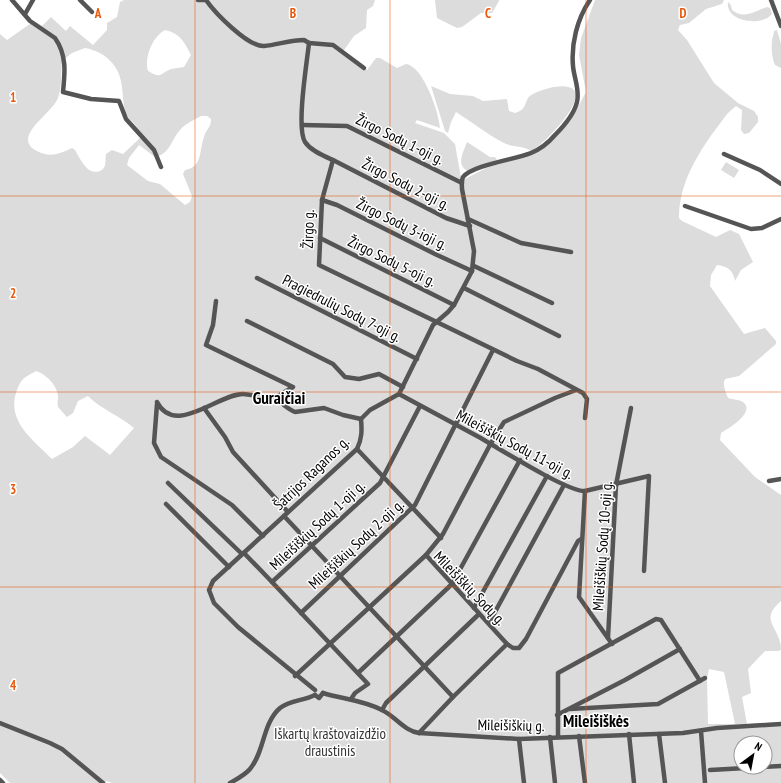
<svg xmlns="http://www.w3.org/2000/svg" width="781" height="783" font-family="'PT Sans Narrow',sans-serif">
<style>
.green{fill:#dcdcdc;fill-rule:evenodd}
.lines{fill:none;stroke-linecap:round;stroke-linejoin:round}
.street{stroke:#555;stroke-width:4.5}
.grid{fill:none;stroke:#e8590c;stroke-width:1;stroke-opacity:0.55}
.labels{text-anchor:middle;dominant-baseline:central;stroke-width:3;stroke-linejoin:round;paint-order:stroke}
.street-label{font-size:15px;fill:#000;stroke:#fff}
.park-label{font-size:15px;fill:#333;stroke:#fff}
.quarter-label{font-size:17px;font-weight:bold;fill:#000;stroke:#fff}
.grid-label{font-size:13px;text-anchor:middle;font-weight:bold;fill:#e8590c;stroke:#fff;stroke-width:3;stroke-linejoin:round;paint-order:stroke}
</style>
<rect width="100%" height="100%" fill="#fff"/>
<!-- green -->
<g class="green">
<path d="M124 0H375L373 6 367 10 366 28 354 36 342 53 367 70 376 58H380L397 68 406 64C423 66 439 112 440 128L417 120 415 123 444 133 455 144 461 178 465 179 486 168 539 152 554 139 571 120 586 92 579 55 581 38 595 0H724L722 4 706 9 689 23 680 25 678 30 687 40 714 83 738 103 754 111 758 117V122L749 133 744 134 741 130 742 110 736 106 728 113C704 144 679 178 679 218L682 221 716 237 730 230 739 234 753 262 741 270 735 281C733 270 727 266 717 265L711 275 710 286 744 334 765 328 776 341V344L739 376 725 379C722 385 726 392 728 398 733 400 739 399 743 402 756 412 729 428 721 433L720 440 755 477 781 495V601C758 621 780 626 781 649L779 651H765L748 669 751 693 742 697 747 724 781 722V783H112L107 781 104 783H10L0 773V34L7 40 34 21 42 26 51 17 66 31 70 26 93 45 107 30V23L117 17 120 2ZM165 30C180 33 185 43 191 55L184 67C180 68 175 68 171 69 159 74 162 79 148 71 144 58 152 37 165 30ZM85 48C106 52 120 66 122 87 123 95 123 104 125 112 130 123 138 122 140 138L123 154 112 150 106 154C105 161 107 168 100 171 87 176 80 158 75 150L72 148C59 154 50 158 37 151 10 137 52 114 58 98 62 87 61 73 62 61L72 53ZM201 116H207L211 119C211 128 206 129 204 137 199 150 203 167 185 170L183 174 192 196 190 202 185 205 160 184 148 181 127 165 129 158 139 145 155 157C170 154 171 140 180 130 185 124 194 120 201 116ZM36 371C46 374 58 386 58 397 58 401 57 404 58 407L67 417 73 413 78 401 88 396C102 410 120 416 134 428L110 455 85 436 73 447 52 459C34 441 7 422 16 393 21 379 23 378 36 371ZM709 669 724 672 735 724H708L707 679ZM741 743H765V767H741Z"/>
<path d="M435 0H499V1L492 13H481L462 27 457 28 437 18Z"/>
<path d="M728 2 731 5 732 10C744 20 755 11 767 7L770 8 772 14C762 27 725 22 728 2Z"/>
<path d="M777 30 781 44V68L775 65C772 59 771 48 772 41 772 37 774 35 774 31Z"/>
<path d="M431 86 450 94 473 96 483 101 507 99 509 111 515 113C525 110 524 106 528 98 531 93 548 88 554 87 607 79 548 142 531 151 523 145 513 148 504 143 488 135 472 122 456 112L451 122 448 133 445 131Z"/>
<path d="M467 142 490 157H495L497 160 468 171C455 165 464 151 467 142Z"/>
<path d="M726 162 739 170 734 178 721 170Z"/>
</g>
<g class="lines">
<!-- street -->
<g class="street">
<path d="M12 0 30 21 55 38C67 55 65 73 63 92L91 99 119 101 126 119 154 150 161 167"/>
<path d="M80 0 92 12"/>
<path d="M198 0H206"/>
<path d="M206 0C215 13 248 47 264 46 277 45 290 40 304 40L309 43C307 62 296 128 305 142 311 151 324 156 333 160L322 200 319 265 517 361 538 369 583 393 587 399 585 418"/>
<path d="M771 0 781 26"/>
<path d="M25 14 33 0"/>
<path d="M309 43 333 45 364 68"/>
<path d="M302 125 347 126 462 183"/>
<path d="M724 154 760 170 781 184"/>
<path d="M333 160 446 218 470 226"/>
<path d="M322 200 337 205 437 255 472 271"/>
<path d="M685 206 751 229 762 228 781 219"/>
<path d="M468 219 521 243 571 252"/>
<path d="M320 238 454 305"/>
<path d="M474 266 552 303"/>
<path d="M257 278 417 359"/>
<path d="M464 288 559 336"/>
<path d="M216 301 213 325 206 345 293 387 273 399"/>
<path d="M247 321 333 364 345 377 359 379 379 374 403 387"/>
<path d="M399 394C425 408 451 422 477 436 497 447 567 492 585 491L649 476 644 571"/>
<path d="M157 402C175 437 218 394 243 394 246 394 272 398 274 399 282 402 287 409 295 412L324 408 343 415 361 419"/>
<path d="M157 404 154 443 161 457 232 505 263 536"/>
<path d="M204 408 225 437 233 452 288 512"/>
<path d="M357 449 441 538"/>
<path d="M769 481 781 479"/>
<path d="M168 483 242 554"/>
<path d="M585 491 579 597 612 644"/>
<path d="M166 504 229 567"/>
<path d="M284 516 453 697 419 733"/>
<path d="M244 553 272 582"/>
<path d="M426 555 443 534 491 443 504 422 555 398 576 390"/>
<path d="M474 608 547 476"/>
<path d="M301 613 415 505 493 350"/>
<path d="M489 623 564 485"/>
<path d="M608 638 616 485 631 408"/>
<path d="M358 673 452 584 520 460"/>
<path d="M295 676 426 555 507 644 513 648H519L526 639 578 541 581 539"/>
<path d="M315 690 238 627 214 603 209 590 213 581 357 449C362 439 362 430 361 419L370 410 399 394 433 325 448 312 454 305 472 271 474 251 462 189C462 185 461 181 463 177 472 165 517 159 531 153 541 149 549 142 555 135 564 126 574 115 577 102 580 90 574 78 573 66 571 44 577 19 590 0"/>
<path d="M323 693C342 699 363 700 382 710 395 716 404 731 419 733L519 739 683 733 717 728 781 724"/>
<path d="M315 695 319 698 323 693"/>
<path d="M453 697 507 644"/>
<path d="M351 699 355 693 368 684 272 582 380 483 420 406"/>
<path d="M570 709 658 704 705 678"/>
<path d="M382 710 386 703 479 614"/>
<path d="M557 715 625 680 680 649"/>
<path d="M0 723 50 743 62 749 103 783"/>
<path d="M701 731 705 783"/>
<path d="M629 734 634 783"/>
<path d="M659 734 665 783"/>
<path d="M579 736 585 783"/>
<path d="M550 737 555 783"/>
<path d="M558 737V673L656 619 661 620 700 681"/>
<path d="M519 739 524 783"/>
<path d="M710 770 781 766"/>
<path d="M0 780 3 783"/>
<path d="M230 783C237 779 245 775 250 769 265 751 262 724 280 708 290 700 303 701 315 695"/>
</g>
</g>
<!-- grid -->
<path class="grid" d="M195 0V783M390 0V783M586 0V783M0 196H781M0 392H781M0 587H781"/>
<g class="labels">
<!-- street labels -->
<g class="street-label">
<text transform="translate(400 139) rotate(26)">Žirgo Sodų 1-oji g.</text>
<text transform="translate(406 184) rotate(27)">Žirgo Sodų 2-oji g.</text>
<text transform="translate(402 224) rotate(26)">Žirgo Sodų 3-ioji g.</text>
<text transform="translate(308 229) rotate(-88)">Žirgo g.</text>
<text transform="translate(392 261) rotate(26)">Žirgo Sodų 5-oji g.</text>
<text transform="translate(342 308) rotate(27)">Pragiedrulių Sodų 7-oji g.</text>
<text transform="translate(515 444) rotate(28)">Mileišiškių Sodų 11-oji g.</text>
<text transform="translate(311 473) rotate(-44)">Šatrijos Raganos g.</text>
<text transform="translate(317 525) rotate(-43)">Mileišiškių Sodų 1-oji g.</text>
<text transform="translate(356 544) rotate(-43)">Mileišiškių Sodų 2-oji g.</text>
<text transform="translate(602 546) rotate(-86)">Mileišiškių Sodų 10-oji g.</text>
<text transform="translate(470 588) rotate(46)">Mileišiškių Sodų g.</text>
<text transform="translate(511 725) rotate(1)">Mileišiškių g.</text>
</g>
<!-- park labels -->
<g class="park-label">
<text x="330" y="733">Iškartų kraštovaizdžio<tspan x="330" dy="17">draustinis</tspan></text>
</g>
<!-- quarter labels -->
<g class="quarter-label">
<text x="279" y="398">Guraičiai</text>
<text x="596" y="721">Mileišiškės</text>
</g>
</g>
<g class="grid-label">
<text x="98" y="18">A</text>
<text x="293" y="18">B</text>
<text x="488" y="18">C</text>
<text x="683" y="18">D</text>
<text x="13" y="102">1</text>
<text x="13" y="298">2</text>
<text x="13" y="494">3</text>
<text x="13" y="690">4</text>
</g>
<!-- north arrow -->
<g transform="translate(753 755) rotate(32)"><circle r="19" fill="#ffffff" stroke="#999999"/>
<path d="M0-3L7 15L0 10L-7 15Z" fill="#000000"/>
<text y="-6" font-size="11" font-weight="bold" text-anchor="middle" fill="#000000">N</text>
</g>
</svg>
